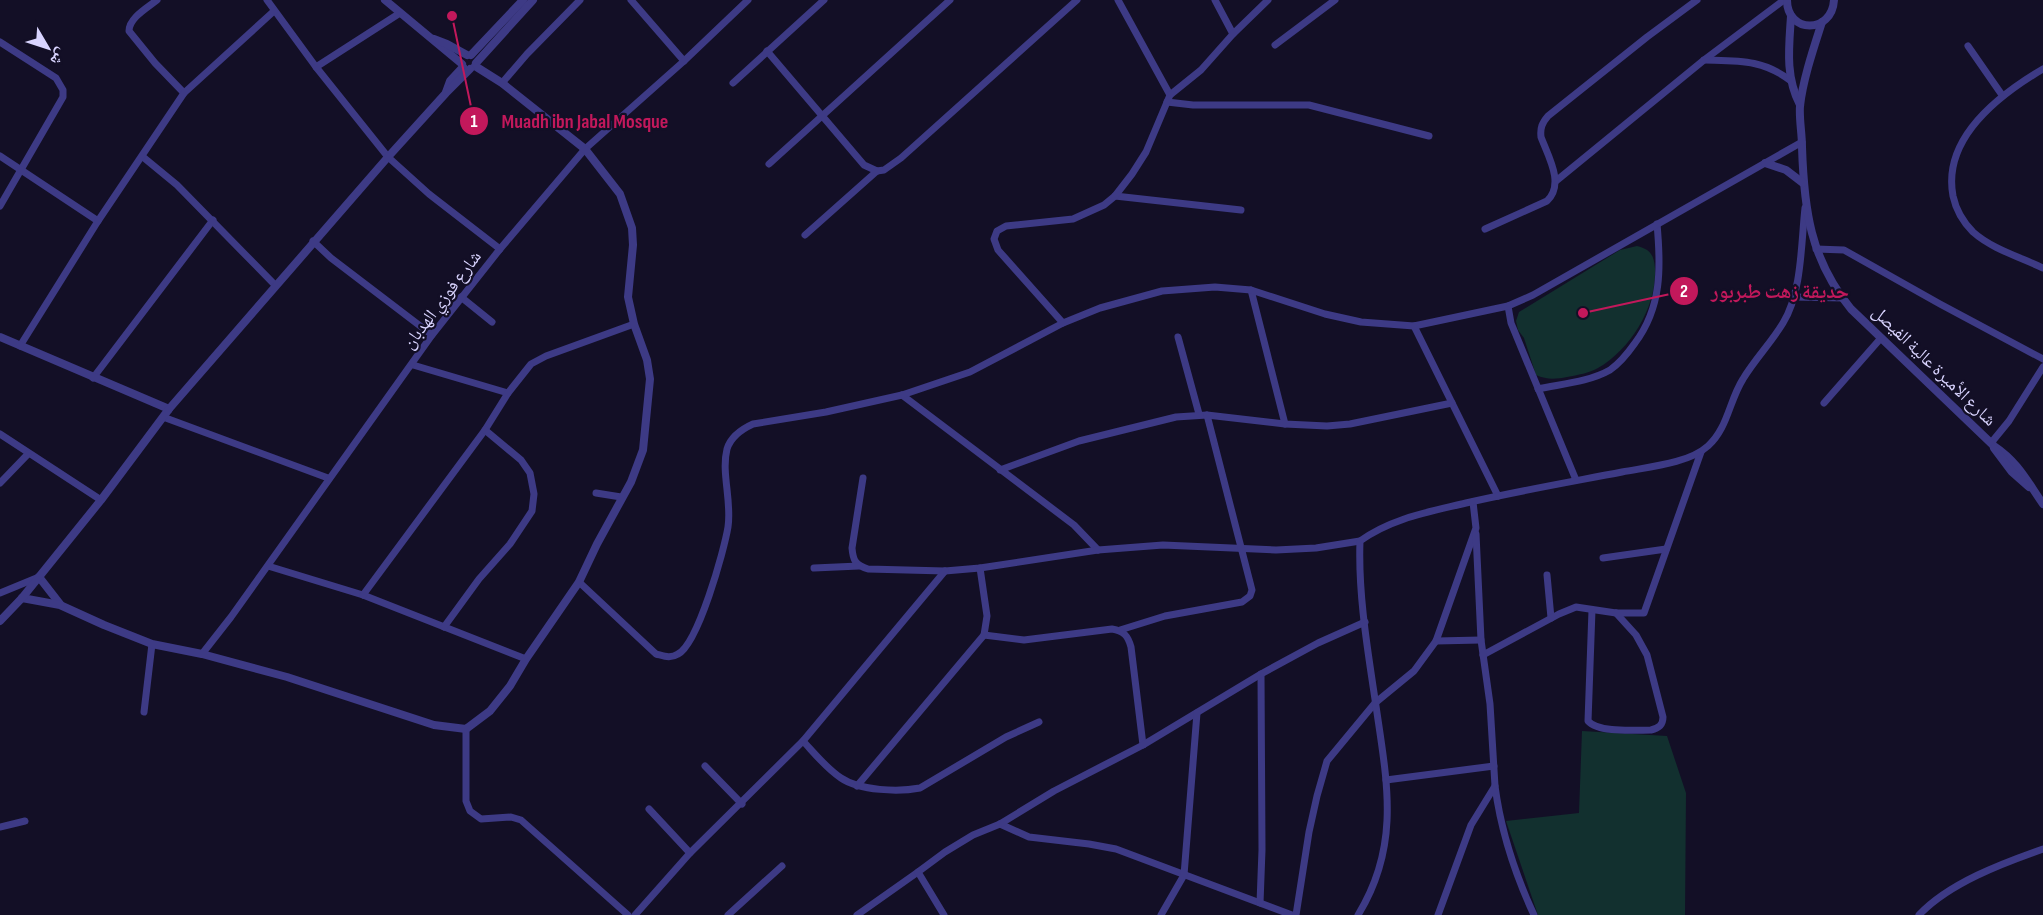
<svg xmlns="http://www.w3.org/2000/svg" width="2043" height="915" font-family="'Sofia Sans Condensed','Noto Naskh Arabic',sans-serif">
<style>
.green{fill:#12302f}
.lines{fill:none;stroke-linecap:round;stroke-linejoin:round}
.minor{stroke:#3d3a85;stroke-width:7}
.tertiary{stroke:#3d3a85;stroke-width:8}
.labels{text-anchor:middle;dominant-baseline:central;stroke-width:4.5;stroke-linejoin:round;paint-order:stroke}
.street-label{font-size:18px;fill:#d9d4ff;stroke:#130f26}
.leader{fill:none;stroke:#c2185b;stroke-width:2}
.callout-dot{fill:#c2185b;stroke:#130f26;stroke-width:2}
.mark-label{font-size:18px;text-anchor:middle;font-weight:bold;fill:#fff}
.callout-label{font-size:20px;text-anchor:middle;font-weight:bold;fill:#c2185b;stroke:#130f26;stroke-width:4.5;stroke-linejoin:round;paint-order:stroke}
</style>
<rect width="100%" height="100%" fill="#130f26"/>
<!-- green -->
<g class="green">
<path d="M1637 246C1650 249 1654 255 1655 268 1657 306 1631 349 1598 368 1589 373 1578 375 1567 377 1556 379 1547 380 1536 375L1524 338 1518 330 1516 321 1519 312 1620 250Z"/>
<path d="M1582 731 1667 736 1686 793 1685 915H1538L1506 821 1579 813Z"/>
</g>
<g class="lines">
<!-- minor -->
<g class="minor">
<path d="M157 0C147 8 129 18 129 31L155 63 184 93"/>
<path d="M267 0 316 67 388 157 429 194 500 249"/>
<path d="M631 0 684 61"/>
<path d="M1118 0 1170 95"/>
<path d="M1215 0 1233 34"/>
<path d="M0 42 56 78 63 90V97L0 206"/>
<path d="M1275 45 1335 0"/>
<path d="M1968 46 2002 95"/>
<path d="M767 51 864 165 877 171"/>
<path d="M1704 60C1738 61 1763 59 1791 81"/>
<path d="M316 67 400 13"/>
<path d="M2043 69C1999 95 1942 138 1953 196 1956 210 1963 222 1973 232 1992 249 2020 257 2043 268"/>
<path d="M502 83 527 54 580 0"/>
<path d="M733 83 824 0"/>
<path d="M1167 102 1193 105H1309L1429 136"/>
<path d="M0 156 98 221"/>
<path d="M143 157 177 185 275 285"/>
<path d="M769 164 950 0"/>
<path d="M1556 181 1704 60 1784 0"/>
<path d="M1115 196 1241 210"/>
<path d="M1485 229 1547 201C1565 184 1548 156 1541 137 1540 128 1542 123 1548 116L1647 37 1697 0"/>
<path d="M805 235 877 171 884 170 901 158 1077 0"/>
<path d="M313 241 331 258 432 335"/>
<path d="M1816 249 1844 250 1940 304 2043 359"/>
<path d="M1251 290 1285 424"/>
<path d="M461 297 492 322"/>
<path d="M1794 297 1843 298"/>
<path d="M1508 306 1511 323 1576 480"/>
<path d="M1063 323 998 250 994 239 997 231 1006 226 1073 219 1104 205 1115 196 1132 174 1146 152 1170 95 1201 70 1233 34 1268 0"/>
<path d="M1414 326 1498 496"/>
<path d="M1178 337 1199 414"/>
<path d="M20 346 98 221 184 93 274 11"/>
<path d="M413 365 508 393"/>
<path d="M93 378 213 220"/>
<path d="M1538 389C1561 384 1589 382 1610 370 1620 363 1628 353 1635 343 1662 307 1661 267 1657 224"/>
<path d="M902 395 1074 525 1098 550"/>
<path d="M1824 403 1881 338"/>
<path d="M163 417 328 478"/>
<path d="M0 434 101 500"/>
<path d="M1991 443 2009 421 2043 367"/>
<path d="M1000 470 1079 441 1176 417 1207 415 1285 424 1327 426 1350 424 1452 403"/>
<path d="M863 478 852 548C853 560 855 565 868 569L945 571 980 568 1098 550 1163 545 1276 550 1316 548 1360 541"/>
<path d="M0 483 28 454"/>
<path d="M596 493 621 497"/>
<path d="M1603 558 1666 549"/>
<path d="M268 566 363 595 526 659"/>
<path d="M814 568 859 566"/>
<path d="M1547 575 1551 618"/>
<path d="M579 582 656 654C664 656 670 659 678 654 698 644 724 551 728 527 732 501 721 473 727 449 731 436 742 429 753 424L826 412 902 395 970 372 1063 323 1100 308 1162 291 1215 287 1251 290 1325 314 1361 322 1414 326 1508 306 1533 295 1802 142"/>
<path d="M0 593 39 577"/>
<path d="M363 595 485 430 508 393 531 364 546 356 634 324"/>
<path d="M1592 610 1588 721C1598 733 1635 730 1651 730 1659 728 1663 725 1663 717L1647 655 1636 635 1616 613"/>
<path d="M444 627 479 579 510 544 532 511 534 494 530 473 521 460 485 430"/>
<path d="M1120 630 1165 616 1242 602 1250 596 1252 590 1207 415"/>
<path d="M984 635 1024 640 1112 629C1124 631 1128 636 1131 647L1143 745"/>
<path d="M1436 641 1481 640"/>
<path d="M202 654 231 617 432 335 500 249 585 149 684 61 748 0"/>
<path d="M1483 655 1559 614 1576 607 1616 613H1644L1701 452"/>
<path d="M144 712 152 644"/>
<path d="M466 729V801L470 811 481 819 511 817 521 820 628 915"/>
<path d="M803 741C815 754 826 768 841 778 860 791 899 792 920 788L1006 737 1039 722"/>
<path d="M705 766 742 804"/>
<path d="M1386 780 1494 766"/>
<path d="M857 786 984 635 987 616 980 568"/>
<path d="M1495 786C1501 832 1515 874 1534 915"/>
<path d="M649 809 690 853"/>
<path d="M1000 824 1029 837 1089 844 1116 849 1292 915"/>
<path d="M0 827 25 821"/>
<path d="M1260 903 1262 850 1261 674"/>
<path d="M635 915 690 853 803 741 945 571"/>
<path d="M728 915 782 866"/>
<path d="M857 915 918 872"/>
<path d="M944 915 918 872 945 852 973 835 1000 824 1054 791 1143 745 1261 674 1318 643 1365 622"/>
<path d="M1161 915 1184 875 1197 713"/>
<path d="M1296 915 1309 832 1317 796 1327 761 1375 703 1414 671 1436 641 1476 528 1473 502"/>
<path d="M1358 915C1401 845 1387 782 1376 706 1368 652 1358 595 1360 541 1392 518 1429 512 1466 503 1518 491 1570 482 1622 472 1647 467 1688 464 1708 446 1728 428 1729 401 1743 379 1755 359 1771 343 1783 323 1802 292 1801 244 1805 208"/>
<path d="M1438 915 1471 825 1495 786 1490 704 1481 640 1476 534"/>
<path d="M1919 915C1949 883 2003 863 2043 849"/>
</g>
<!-- tertiary -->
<g class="tertiary">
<path d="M385 0 462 64"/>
<path d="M1787 0C1787 34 1832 34 1834 0"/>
<path d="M1791 16C1789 47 1785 76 1800 105"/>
<path d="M1822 22C1814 47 1803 79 1800 106 1799 119 1802 133 1802 147 1804 209 1810 259 1851 309L1994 446C2018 462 2027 481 2043 504"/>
<path d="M434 39 447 44 467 55"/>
<path d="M471 55 523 0"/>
<path d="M476 63 533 0"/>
<path d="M446 92 450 81 463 67"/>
<path d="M1765 163 1786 170 1803 183"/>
<path d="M0 337 169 409"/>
<path d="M1994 448 2012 472 2029 487"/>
<path d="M39 577 60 604"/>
<path d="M22 598 60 605 104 625 152 644 202 654 287 677 434 725 466 729 490 711 510 686 526 659 579 582 597 544 631 482 643 450 650 379 647 360 634 324 628 297 633 245 632 228 620 194 585 149 502 83 475 66"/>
<path d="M0 621 22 598 101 500 169 409 388 157 446 93 470 69"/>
</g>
</g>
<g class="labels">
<!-- street labels -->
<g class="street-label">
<text transform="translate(442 300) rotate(-53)">شارع فوزي الهدبان</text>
<text transform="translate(1934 366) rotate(44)">شارع الأميرة عالية الفيصل</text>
</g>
</g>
<!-- callouts -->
<path class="leader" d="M452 16L474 121M1583 313L1684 291"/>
<g class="callout-dot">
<circle cx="452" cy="16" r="6"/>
<circle cx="1583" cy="313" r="6"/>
<circle cx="474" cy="121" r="15"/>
<circle cx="1684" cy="291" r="15"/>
</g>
<g class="mark-label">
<text x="474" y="127">1</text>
<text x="1684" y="297">2</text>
</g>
<g class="callout-label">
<text x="585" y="128">Muadh ibn Jabal Mosque</text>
<text x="1780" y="298">حديقة زهت طبربور</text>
</g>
<!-- north arrow -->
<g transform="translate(48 48) rotate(129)" stroke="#130f26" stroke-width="4.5" paint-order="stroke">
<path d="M0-4.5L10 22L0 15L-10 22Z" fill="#d9d4ff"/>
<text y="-9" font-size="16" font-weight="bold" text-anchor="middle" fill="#d9d4ff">ش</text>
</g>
</svg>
